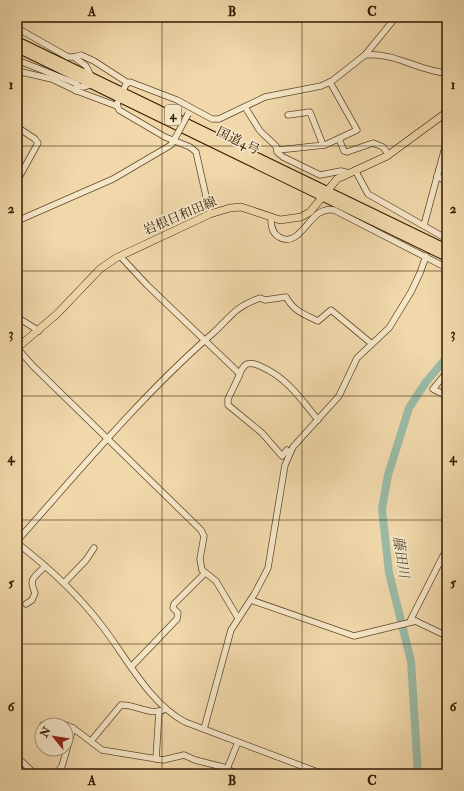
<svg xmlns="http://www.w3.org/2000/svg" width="464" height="791" font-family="'IM FELL Double Pica','Noto Serif JP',serif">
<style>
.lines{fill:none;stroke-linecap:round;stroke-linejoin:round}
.river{stroke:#9abaa7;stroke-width:8}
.minor-casing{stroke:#62492a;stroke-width:7}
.major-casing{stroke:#321900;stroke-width:8}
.highway-casing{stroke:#321900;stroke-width:10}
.minor{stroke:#f5e6c8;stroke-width:5.5}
.major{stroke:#f0d8aa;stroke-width:7}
.highway{stroke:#f0d8aa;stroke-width:8}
.minor-bridge-casing{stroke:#62492a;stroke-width:7;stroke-linecap:butt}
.minor-bridge{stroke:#f5e6c8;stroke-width:5.5}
.grid{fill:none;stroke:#321900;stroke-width:1;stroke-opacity:0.55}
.labels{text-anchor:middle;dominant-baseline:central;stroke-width:3.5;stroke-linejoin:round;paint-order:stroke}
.shield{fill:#f5e6c8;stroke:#6c563c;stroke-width:1}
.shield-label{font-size:12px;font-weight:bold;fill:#321900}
.street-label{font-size:13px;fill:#321900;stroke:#f5e6c8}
.water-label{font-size:14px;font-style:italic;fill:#514932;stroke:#f5e6c8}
.neatline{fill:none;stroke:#321900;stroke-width:1.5}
.grid-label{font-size:13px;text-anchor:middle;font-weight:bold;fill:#321900}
</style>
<rect width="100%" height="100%" fill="#f0d8aa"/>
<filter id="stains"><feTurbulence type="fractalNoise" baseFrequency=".005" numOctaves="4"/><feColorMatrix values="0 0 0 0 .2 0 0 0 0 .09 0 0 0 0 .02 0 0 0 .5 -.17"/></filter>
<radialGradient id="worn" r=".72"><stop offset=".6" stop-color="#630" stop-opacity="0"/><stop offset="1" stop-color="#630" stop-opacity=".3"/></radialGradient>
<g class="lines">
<!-- river -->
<path class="river" d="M418 774 411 661 389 573 382 509 388 475 409 408 426 382 447 357"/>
<!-- minor casing -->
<g class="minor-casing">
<g id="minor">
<path d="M17 28 68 57H74L81 55 94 61 128 83"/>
<path d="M365 55C395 52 418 71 447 73"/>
<path d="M74 57 86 66 91 76"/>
<path d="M17 60 70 81 77 84 76 91"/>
<path d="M17 71 52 79 77 91 117 106"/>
<path d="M77 86 84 87 93 84"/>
<path d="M123 91 126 84 130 82 177 100 212 119H219L265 97 321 86 332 81 365 55 396 17"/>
<path d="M120 97 117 104 119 110 165 137 190 147 196 152 210 214"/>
<path d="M245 107 260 131 276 146 277 152 283 157 320 175 341 171 349 173"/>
<path d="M288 115 310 112 323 145"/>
<path d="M17 127 35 139 38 143 17 181"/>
<path d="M339 139 344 151 347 152 373 143 383 147 389 155"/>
<path d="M278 150 325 145 357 130 330 82"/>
<path d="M355 170 368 194 447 239"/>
<path d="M439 170 447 165"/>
<path d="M437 176 447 182"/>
<path d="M271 218C271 226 272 233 279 237 296 248 307 220 319 213 324 210 329 209 334 210L447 268"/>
<path d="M17 221 113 179 171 145 178 133"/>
<path d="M424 225 447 140"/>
<path d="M120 256 147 285 240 374 228 399V405L262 433 282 456 287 450 289 454"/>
<path d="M17 317 39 331"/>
<path d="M17 348 33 366 201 530 204 536 200 559 202 570 216 581 238 618"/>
<path d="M447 372 433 389 447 396"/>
<path d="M239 374C241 371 243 366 247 364 252 362 258 365 262 367 287 378 301 399 318 420"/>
<path d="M17 541C80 470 141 396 212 334 232 316 233 308 260 298L265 300 286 297C294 311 303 314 318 321L331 310 372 344"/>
<path d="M17 543C48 567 78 594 102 626 127 658 149 703 185 722L323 774"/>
<path d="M447 548 411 619 447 636"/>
<path d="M64 583 86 560 94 548"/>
<path d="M251 600 354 636 416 621"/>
<path d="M26 604 32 600 35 593C28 577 35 578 45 566"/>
<path d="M132 666 177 619 178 613 173 608 174 604 205 573"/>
<path d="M43 725C55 722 61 722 73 728"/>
<path d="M204 729 231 630 255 593 268 568 285 465 293 447 339 396 357 358 389 328 411 292 420 273 426 256"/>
<path d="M91 741 121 705C135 704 153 717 165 709"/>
<path d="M17 757 35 774"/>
<path d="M156 759 159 711"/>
<path d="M227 769 238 742"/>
<path d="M56 774 62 766 73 728 102 750 163 760 184 755 195 760 223 767 237 774"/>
<path d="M305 774 306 768"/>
</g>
</g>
<!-- major casing -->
<g class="major-casing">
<path id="major" d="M17 348 57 314 100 269 116 258 210 214 230 208 241 207 280 220 301 217 310 212 337 179 387 156 447 112"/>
</g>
<!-- highway casing -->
<g class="highway-casing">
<g id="highway">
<path d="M17 41 447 249"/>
<path d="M17 48 447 257"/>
</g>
</g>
<!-- minor -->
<use href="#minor" class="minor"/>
<!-- major -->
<use href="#major" class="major"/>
<!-- highway -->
<use href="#highway" class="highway"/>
<!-- minor-bridge casing -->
<g class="minor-bridge-casing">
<path id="minor-bridge" d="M178 133 188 114"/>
</g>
<!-- minor-bridge -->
<use href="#minor-bridge" class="minor-bridge"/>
</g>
<!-- grid -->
<path class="grid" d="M162 17V774M302 17V774M17 146H447M17 271H447M17 396H447M17 520H447M17 644H447"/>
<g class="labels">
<!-- shield labels -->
<rect class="shield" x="165" y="105" width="16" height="20" rx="3"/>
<g class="shield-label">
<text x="173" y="115">4</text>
</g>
<!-- street labels -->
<g class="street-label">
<text transform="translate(238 141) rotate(26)">国道4号</text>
<text transform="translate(180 216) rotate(-23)">岩根日和田線</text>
</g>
<!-- water labels -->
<g class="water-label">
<text transform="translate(401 557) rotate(82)">藤田川</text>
</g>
</g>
<!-- margin -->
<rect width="464" height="791" fill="none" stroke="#f0d8aa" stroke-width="44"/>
<!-- north arrow -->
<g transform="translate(54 737) rotate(300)"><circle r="19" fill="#f5e6c8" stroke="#a79478"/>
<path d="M0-3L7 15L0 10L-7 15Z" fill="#8f2418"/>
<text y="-6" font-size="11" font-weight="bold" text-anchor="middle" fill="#321900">N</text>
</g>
<rect x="22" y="22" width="420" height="747" class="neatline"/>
<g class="grid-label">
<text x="92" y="16">A</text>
<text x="232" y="16">B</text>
<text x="372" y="16">C</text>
<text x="11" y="89">1</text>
<text x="453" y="89">1</text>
<text x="11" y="213">2</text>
<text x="453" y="213">2</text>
<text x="11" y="338">3</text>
<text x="453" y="338">3</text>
<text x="11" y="462">4</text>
<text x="453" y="462">4</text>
<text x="11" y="587">5</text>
<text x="453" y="587">5</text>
<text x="11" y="711">6</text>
<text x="453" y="711">6</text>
<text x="92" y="785">A</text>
<text x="232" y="785">B</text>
<text x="372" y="785">C</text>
</g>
<rect width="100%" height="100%" filter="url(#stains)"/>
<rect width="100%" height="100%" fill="url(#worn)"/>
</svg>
